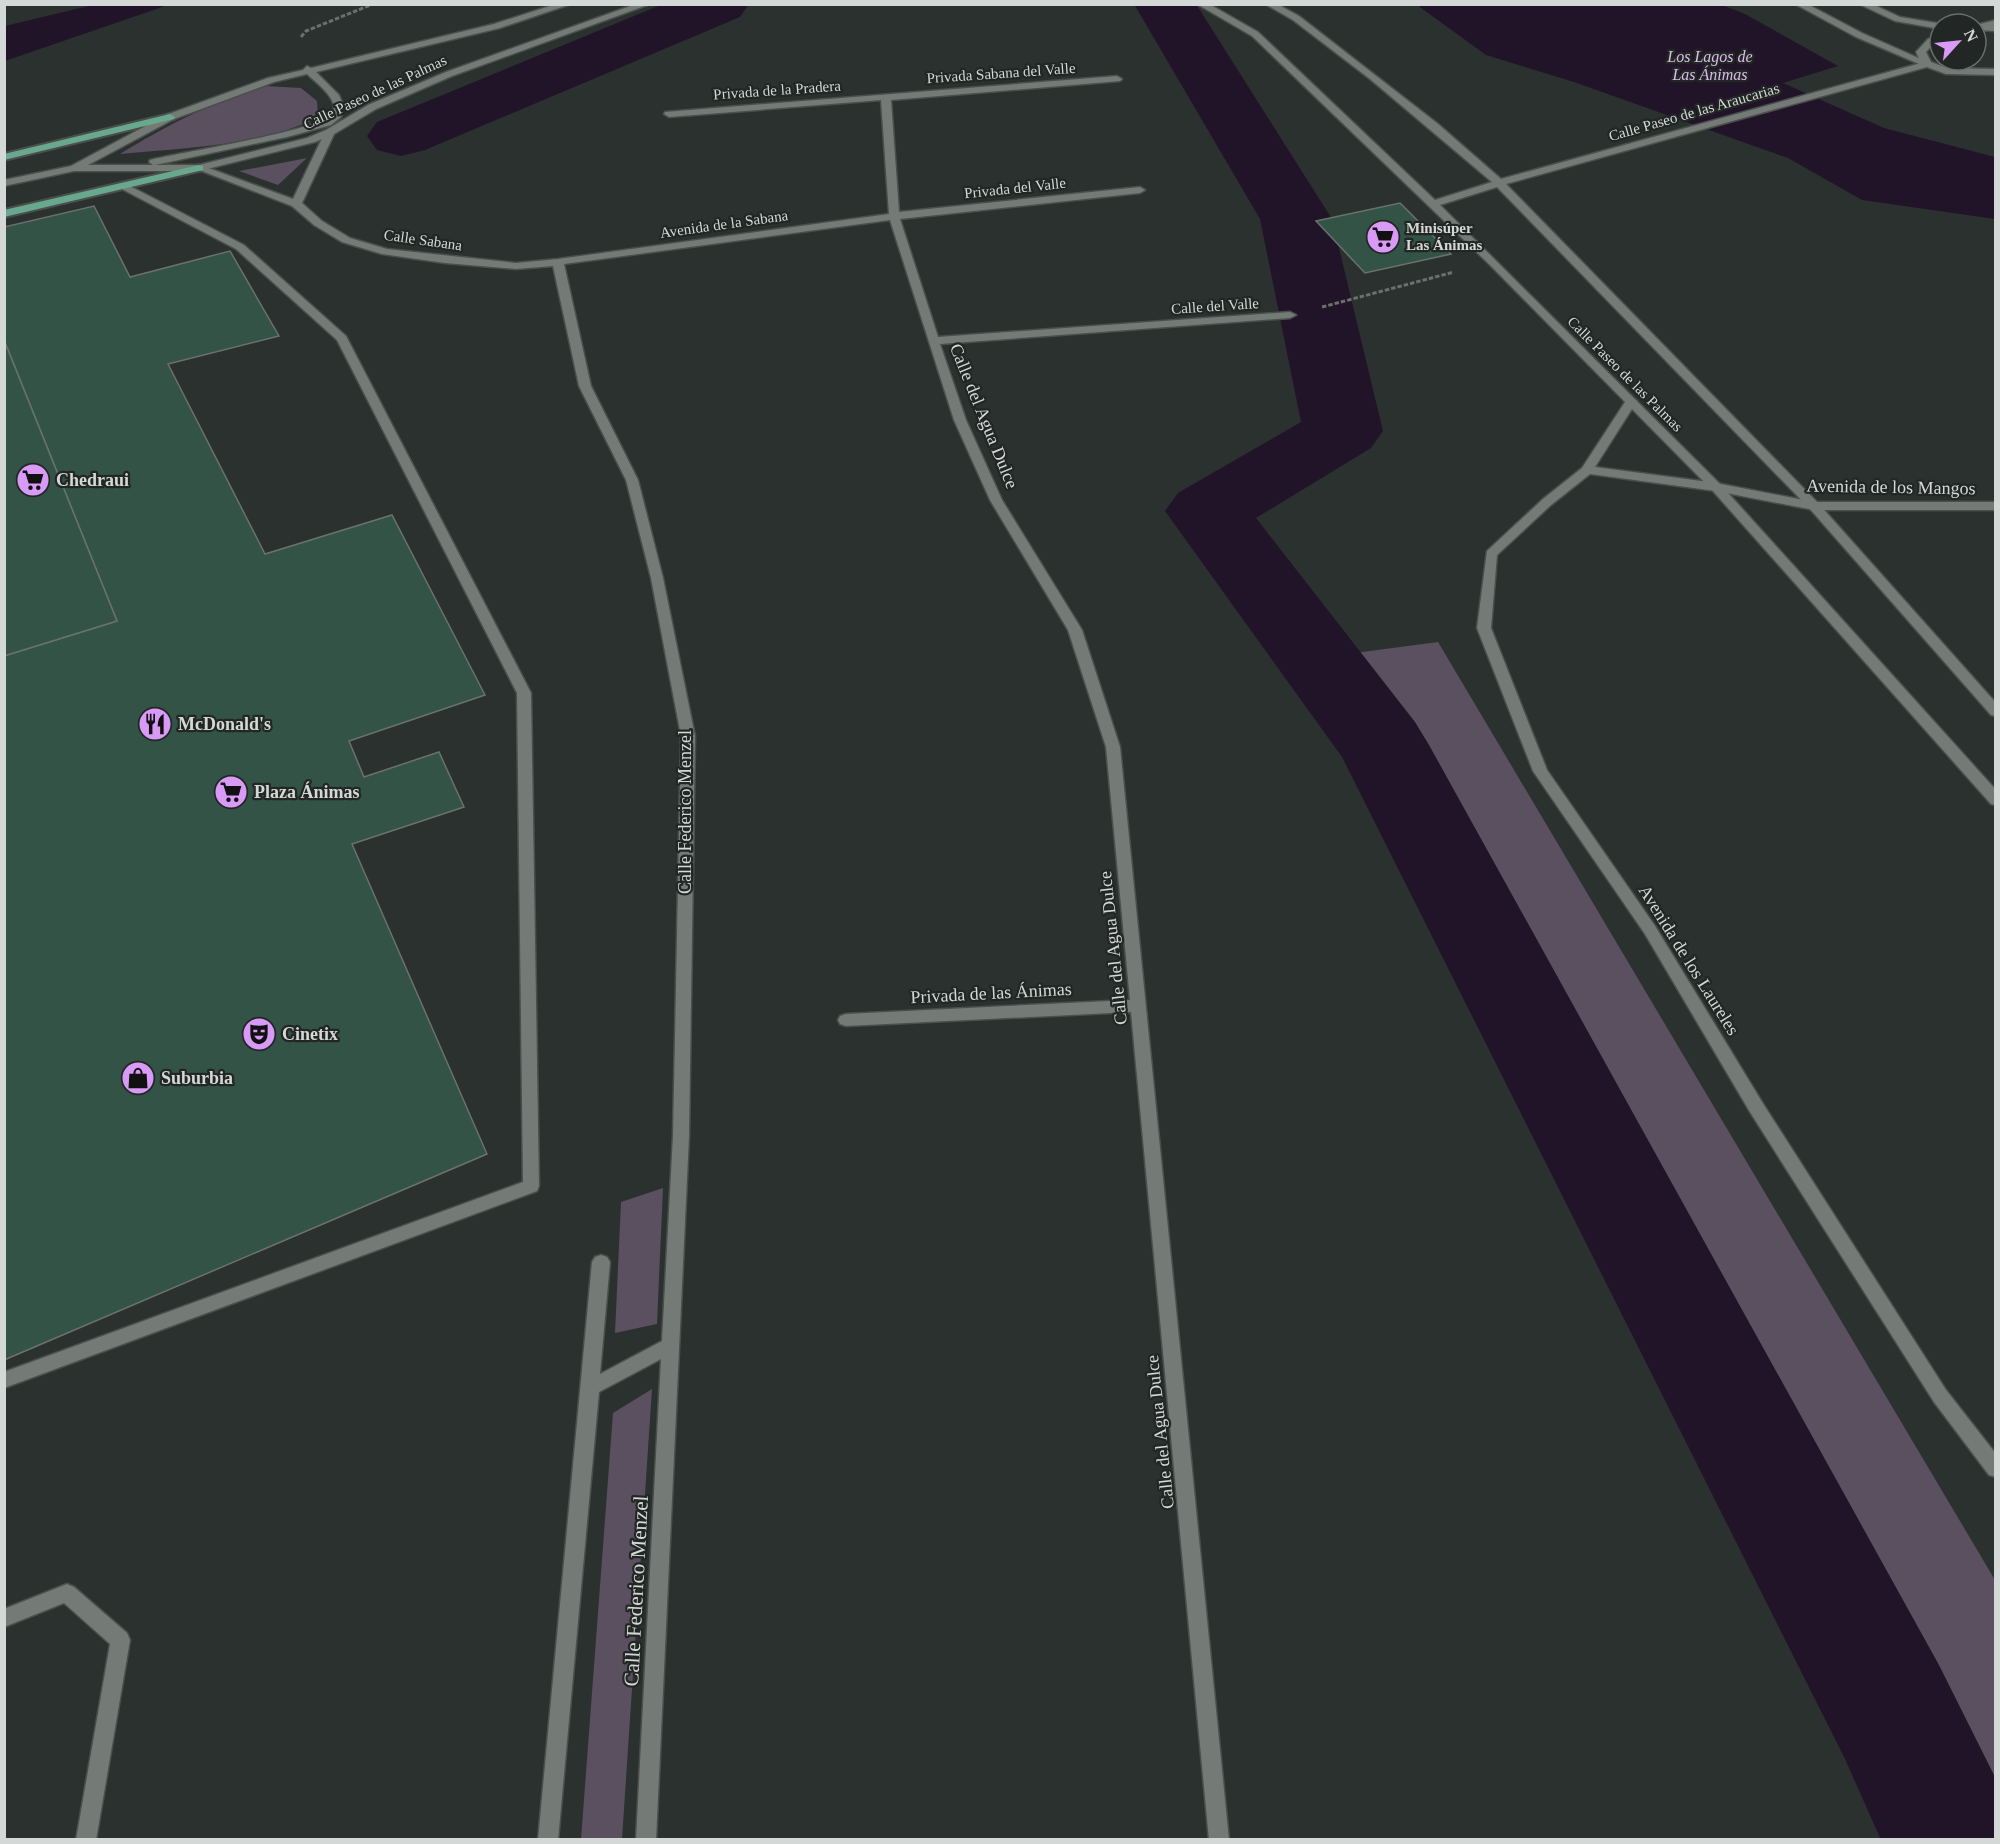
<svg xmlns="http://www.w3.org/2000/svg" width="2000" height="1844" font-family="Georgia,serif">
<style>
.green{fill:#5a505f}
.water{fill:#221428}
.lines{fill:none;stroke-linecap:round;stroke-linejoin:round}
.river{fill:#221428;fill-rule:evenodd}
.building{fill:#335346;stroke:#6a716e;stroke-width:1.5}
.service-casing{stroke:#4a4e4c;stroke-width:3}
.minor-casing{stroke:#4a4e4c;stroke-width:3}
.tertiary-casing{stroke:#4a4e4c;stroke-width:3}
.secondary-casing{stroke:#4a4e4c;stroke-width:3}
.trunk-casing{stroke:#4a4e4c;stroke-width:4}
.path{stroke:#6a706d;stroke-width:3;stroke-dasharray:4.5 2;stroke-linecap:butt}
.service{fill:#747b77;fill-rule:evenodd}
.minor{fill:#747b77;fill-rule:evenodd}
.tertiary{fill:#747b77;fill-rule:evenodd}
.secondary{fill:#747b77;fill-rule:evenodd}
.trunk{fill:#67a88f;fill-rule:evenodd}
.labels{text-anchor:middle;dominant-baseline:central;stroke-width:4.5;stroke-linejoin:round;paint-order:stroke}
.far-street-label{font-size:15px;fill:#d4d8d6;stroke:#222725}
.far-poi-label{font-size:15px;font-weight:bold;fill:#d4d8d6;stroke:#222725;text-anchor:start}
.far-water-label{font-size:16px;font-style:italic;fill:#dbbbeb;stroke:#222725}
.street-label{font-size:18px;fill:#d4d8d6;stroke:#222725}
.poi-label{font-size:18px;font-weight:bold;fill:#d4d8d6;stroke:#222725;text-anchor:start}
.near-street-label{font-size:21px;fill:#d4d8d6;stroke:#222725}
</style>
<rect width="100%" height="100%" fill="#2b312e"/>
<!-- green -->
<g class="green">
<path d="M265 86 301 88 317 101 318 118C257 146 186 148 120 154 168 125 210 103 265 86Z"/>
<path d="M307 158 278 185 239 171Z"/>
<path d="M1438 642 1995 1580V1839H1984L1347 654Z"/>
<path d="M663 1188 657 1324 615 1333 621 1202Z"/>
<path d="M652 1389 622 1839H581L613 1413Z"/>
</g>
<!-- water -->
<g class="water">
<path d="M97 4 168 5 5 61V26Z"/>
<path d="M1417 5H1722L1745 14 1838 66 1783 83 1884 128 1995 157V219L1862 200 1788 158 1574 82 1486 55Z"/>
</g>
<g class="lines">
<!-- river -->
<g class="river">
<path d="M663 4H749L740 17 425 150 401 156 377 150 367 136 377 122Z"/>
<path d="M1134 4H1196L1332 219 1383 431 1371 448 1256 518 1415 722 1429 745 1939 1665 1996 1779V1840H1881L1845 1759 1342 757 1165 511 1178 493 1301 422 1260 219Z"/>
</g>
</g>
<!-- building -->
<g class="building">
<path d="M1400 203 1451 254 1365 273 1316 221Z"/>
<path d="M94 206 130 277 230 251 279 336 168 364 265 554 392 515 485 695 349 741 364 777 439 752 464 807 352 844 487 1154 4 1360V656L117 621 4 340V227Z"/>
<path d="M4 340 117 621 4 656Z"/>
</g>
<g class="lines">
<!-- service casing -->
<g class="service-casing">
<path id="service" d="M124 183 244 245 346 336 531 693 539 1186 537 1191 4 1388V1372L523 1182 517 693 337 340 236 249 120 188 119 186Z"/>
</g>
<!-- minor casing -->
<g class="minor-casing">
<g id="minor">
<path d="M1117 76 1122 79 1120 81 891 100 899 212 1140 187 1145 190 1140 193 900 219 938 337 1290 312 1296 315 1290 318 940 344 966 420 1002 500 1082 630 1120 747 1229 1840H1209L1131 1012 846 1026 840 1024 838 1020 840 1016 846 1014 1130 1000 1106 747 1068 630 990 500 954 420 890 220 564 264 591 386 638 480 663 578 695 736 689 1136 656 1840H636L661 1359 599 1392 558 1840H538L592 1262 595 1257 601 1255 607 1257 610 1262 600 1374 662 1341 673 1136 681 736 651 578 626 480 579 386 553 266 516 269 445 263 382 254 342 242 314 225 292 206 194 168 203 166 293 199 325 132 334 130 335 132 302 203 322 221 350 238 387 249 516 263 558 259 889 214 881 100 669 117 664 114 665 112Z"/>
<path d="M1631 397 1637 401 1595 467 1716 483 1814 502H1996V510H1814L1716 491 1590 474 1551 505 1497 555 1491 628 1547 770 1655 926 1762 1102 1946 1390 1996 1454V1477L1989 1475 1934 1402 1750 1112 1645 934 1533 771 1477 628 1487 551 1543 499 1582 468 1627 399Z"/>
<path d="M67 1584 74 1587 127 1633 130 1640 96 1840H76L110 1644 64 1603 4 1627V1609Z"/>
</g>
</g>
<!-- tertiary casing -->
<g class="tertiary-casing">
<g id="tertiary">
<path d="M1795 4H1807L1862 33 1932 64 1924 66 1856 37Z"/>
<path d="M1859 4H1872L1900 17 1943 24H1940V29L1895 21Z"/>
<path d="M1976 24 1996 25V31L1976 30Z"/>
</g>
</g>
<!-- secondary casing -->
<g class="secondary-casing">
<g id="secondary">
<path d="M556 4H571L500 28 316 72 339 95 344 107 341 117 331 125 287 137 155 165H199L307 138 326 130 368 105 446 72 636 4H650L452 76 376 109 334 134 315 142 199 171H74L4 186V180L71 166 166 115 268 78 303 70 307 66 311 68 494 24ZM307 74C315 82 341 100 332 114 322 130 177 153 150 160L149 162 153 165H88L174 119 274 82Z"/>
<path d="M1197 4H1209L1258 32 1435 200 1492 182 1370 79 1293 20 1265 4H1277L1299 16 1438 124 1501 179 1921 63 1916 52 1928 39 1940 36V42L1934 43 1926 52 1931 62 1947 68 1996 69V75L1946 74 1927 67 1506 184 1818 503 1996 703V716L1991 715 1810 509 1497 187 1440 205 1720 484 1996 790V805L1991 804 1712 490 1489 264 1252 36Z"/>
<path d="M1996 20V26L1976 31V25Z"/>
</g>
</g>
<!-- trunk casing -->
<g class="trunk-casing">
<g id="trunk">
<path d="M170 114 175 117 174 119 4 160V154Z"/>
<path d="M199 165 203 166V170L4 217V210Z"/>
</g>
</g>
<!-- path -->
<g class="path">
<path d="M301 37 306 31 373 4"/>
<path d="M1322 307 1454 272"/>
</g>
<!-- service -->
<use href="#service" class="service"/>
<!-- minor -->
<use href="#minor" class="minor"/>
<!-- tertiary -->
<use href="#tertiary" class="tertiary"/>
<!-- secondary -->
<use href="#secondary" class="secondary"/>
<!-- trunk -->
<use href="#trunk" class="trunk"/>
</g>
<!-- icons -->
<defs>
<g id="supermarket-disc" transform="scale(1.725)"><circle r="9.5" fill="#d99af7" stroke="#222725"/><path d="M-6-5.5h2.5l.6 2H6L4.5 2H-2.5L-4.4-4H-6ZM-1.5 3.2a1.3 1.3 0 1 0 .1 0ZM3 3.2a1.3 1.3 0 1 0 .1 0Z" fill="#111"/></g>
<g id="restaurant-disc" transform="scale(1.725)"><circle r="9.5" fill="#d99af7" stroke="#222725"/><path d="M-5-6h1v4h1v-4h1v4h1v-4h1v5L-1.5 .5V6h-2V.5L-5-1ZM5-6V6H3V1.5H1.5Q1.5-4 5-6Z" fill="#111"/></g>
<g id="theatre-disc" transform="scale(1.725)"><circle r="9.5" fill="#d99af7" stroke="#222725"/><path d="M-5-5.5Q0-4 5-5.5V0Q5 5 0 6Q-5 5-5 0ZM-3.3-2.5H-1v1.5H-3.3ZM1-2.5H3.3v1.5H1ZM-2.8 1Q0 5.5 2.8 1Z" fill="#111"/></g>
<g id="shop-disc" transform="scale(1.725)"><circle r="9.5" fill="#d99af7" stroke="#222725"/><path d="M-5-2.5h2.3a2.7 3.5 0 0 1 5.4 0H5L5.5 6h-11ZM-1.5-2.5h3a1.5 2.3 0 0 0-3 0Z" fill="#111"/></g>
</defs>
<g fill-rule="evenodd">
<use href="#supermarket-disc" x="1383" y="237"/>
<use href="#supermarket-disc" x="33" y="480"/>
<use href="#restaurant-disc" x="155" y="724"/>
<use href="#supermarket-disc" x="231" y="792"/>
<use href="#theatre-disc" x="259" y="1034"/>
<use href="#shop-disc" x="138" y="1078"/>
</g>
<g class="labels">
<!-- far-street labels -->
<g class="far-street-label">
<text transform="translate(1001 73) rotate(-4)">Privada Sabana del Valle</text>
<text transform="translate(777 90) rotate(-4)">Privada de la Pradera</text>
<text transform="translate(375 92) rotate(-25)">Calle Paseo de las Palmas</text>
<text transform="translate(1694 112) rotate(-16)">Calle Paseo de las Araucarias</text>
<text transform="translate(1015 188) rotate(-6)">Privada del Valle</text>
<text transform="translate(724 224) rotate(-8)">Avenida de la Sabana</text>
<text transform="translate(423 240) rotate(8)">Calle Sabana</text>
<text transform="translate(1215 306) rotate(-4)">Calle del Valle</text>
<text transform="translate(1625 374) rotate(45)">Calle Paseo de las Palmas</text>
</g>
<!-- far-poi labels -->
<g class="far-poi-label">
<text x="1406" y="228">Minisúper<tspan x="1406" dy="17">Las Ánimas</tspan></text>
</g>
<!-- far-water labels -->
<g class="far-water-label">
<text x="1710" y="56">Los Lagos de<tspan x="1710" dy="18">Las Ánimas</tspan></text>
</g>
<!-- street labels -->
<g class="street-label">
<text transform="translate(984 416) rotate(68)">Calle del Agua Dulce</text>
<text transform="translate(1891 487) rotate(1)">Avenida de los Mangos</text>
<text transform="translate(685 812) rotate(-90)">Calle Federico Menzel</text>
<text transform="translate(1113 948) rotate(-96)">Calle del Agua Dulce</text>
<text transform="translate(1689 960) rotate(58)">Avenida de los Laureles</text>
<text transform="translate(991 993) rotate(-3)">Privada de las Ánimas</text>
<text transform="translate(1160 1432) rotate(-96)">Calle del Agua Dulce</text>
</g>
<!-- poi labels -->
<g class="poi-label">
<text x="56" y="480">Chedraui</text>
<text x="178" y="724">McDonald's</text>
<text x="254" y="792">Plaza Ánimas</text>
<text x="282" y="1034">Cinetix</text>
<text x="161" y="1078">Suburbia</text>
</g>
<!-- near-street labels -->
<g class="near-street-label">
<text transform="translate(636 1591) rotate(-87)">Calle Federico Menzel</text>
</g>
</g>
<!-- border -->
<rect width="2000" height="1844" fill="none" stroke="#d4d8d6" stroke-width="12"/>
<!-- north arrow -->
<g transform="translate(1958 42) rotate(63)"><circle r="28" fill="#222725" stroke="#696e6c" stroke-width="1.5"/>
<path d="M0-4.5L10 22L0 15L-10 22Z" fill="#d99af7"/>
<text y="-9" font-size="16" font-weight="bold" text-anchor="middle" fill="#d4d8d6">N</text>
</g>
</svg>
